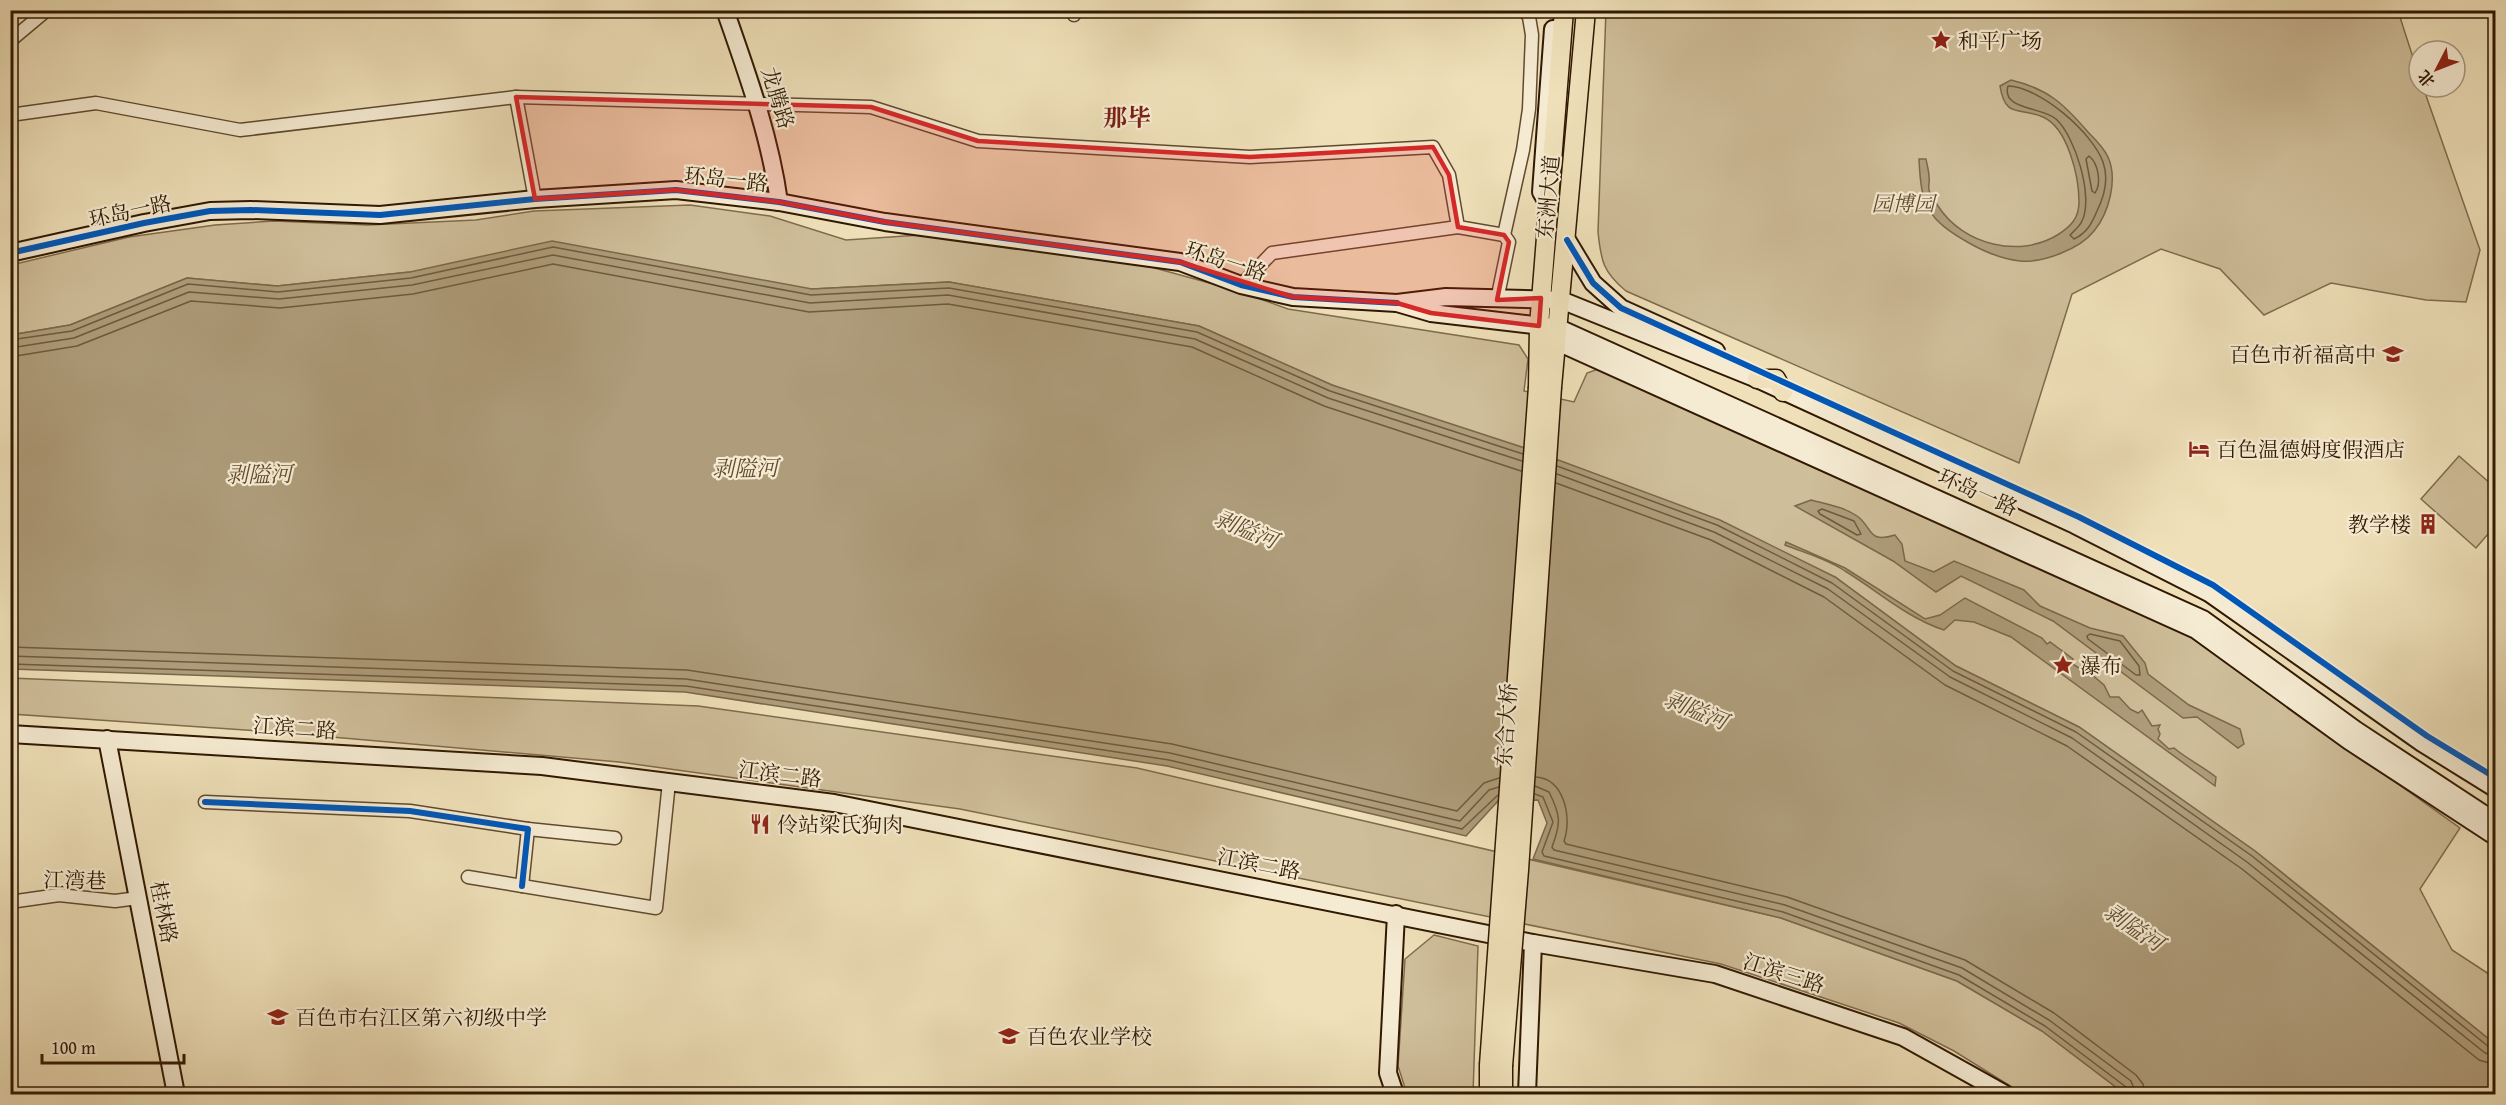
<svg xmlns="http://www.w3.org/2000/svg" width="2506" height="1105" font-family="'Gentium Book Plus','Noto Serif SC',serif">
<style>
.green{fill:#cfbe9a;stroke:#806b4d;stroke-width:1.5}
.water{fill:#ae9c7a;stroke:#7c6749;stroke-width:1.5}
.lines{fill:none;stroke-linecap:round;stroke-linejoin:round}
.shore{stroke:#6f5a3d;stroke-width:1.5}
.street-casing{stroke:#604a2e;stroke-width:15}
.secondary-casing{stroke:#301800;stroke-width:20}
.primary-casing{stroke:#301800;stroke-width:21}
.street{stroke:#f5ebd2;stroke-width:12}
.secondary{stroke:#f5ebd2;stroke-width:16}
.primary{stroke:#efe0b9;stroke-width:18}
.primary-bridge-casing{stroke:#301800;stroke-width:21;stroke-linecap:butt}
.primary-bridge{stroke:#efe0b9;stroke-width:18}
.cycleway-casing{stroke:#f5ebd2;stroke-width:10}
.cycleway{stroke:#0057b8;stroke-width:6}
.marked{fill:#d62828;fill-opacity:0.2;stroke:#d62828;stroke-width:4.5;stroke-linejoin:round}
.labels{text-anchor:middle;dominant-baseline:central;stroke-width:4.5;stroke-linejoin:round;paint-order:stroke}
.poi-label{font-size:21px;fill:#301800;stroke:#f5ebd2;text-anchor:start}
.street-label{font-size:21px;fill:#301800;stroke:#f5ebd2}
.park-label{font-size:21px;font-style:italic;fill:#604a2e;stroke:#f5ebd2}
.water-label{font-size:22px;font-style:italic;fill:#624d31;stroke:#f5ebd2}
.quarter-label{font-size:24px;font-weight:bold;fill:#7a1f14;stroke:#f5ebd2}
</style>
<rect width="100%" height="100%" fill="#efe0b9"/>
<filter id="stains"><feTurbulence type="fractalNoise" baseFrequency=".00333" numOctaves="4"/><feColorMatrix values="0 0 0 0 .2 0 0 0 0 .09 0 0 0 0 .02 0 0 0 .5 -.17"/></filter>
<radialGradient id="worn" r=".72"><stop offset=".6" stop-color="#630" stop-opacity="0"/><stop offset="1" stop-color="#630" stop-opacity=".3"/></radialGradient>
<!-- green -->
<g class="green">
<path d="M1606 10 2398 11 2419 76V87H2423L2480 250 2466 302 2426 300 2331 283 2264 315 2220 269 2161 249 2072 294 2019 463 1626 291C1603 272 1601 261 1598 232Z"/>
<path d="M690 205 770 216 846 240 920 235 972 240 1151 267 1235 290 1288 309 1519 345 1528 359 1524 391 1574 402 1587 373 1601 368 2190 636 2460 828 2420 889 2452 950 2495 978V1044L2255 851 2079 727 1956 666 1835 577 1332 385 1199 326 949 282 812 289 410 272 277 286 187 278 70 325 11 335V265L129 237 215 225 274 221 368 225 476 220 534 211Z"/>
<path d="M2459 456 2491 484 2495 480V526L2476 548 2421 499Z"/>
<path d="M10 678 698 706 1137 768 1781 918 1957 981 2042 1031 2125 1094H2023L1954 1051 1899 1023 1721 964 960 809 619 762 274 732 11 714Z"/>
<path d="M1434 935 1478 946 1473 1094H1407L1398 1066 1405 959Z"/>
</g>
<!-- water -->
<g class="water">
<path d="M2011 80C2048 89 2063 103 2088 132 2095 139 2104 148 2108 157 2118 179 2109 213 2094 231 2080 249 2043 263 2020 261 2001 259 1985 252 1969 243 1927 219 1921 206 1919 159H1926C1927 165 1929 171 1929 177 1930 181 1928 186 1929 190 1930 195 1936 202 1938 206 1963 245 2020 259 2059 234 2071 226 2079 218 2079 202 2079 177 2068 128 2043 117 2020 107 2005 119 2000 86Z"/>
<path d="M552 241 812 289 949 282 1199 326 1332 385 1534 451 1720 520 1835 577 1956 666 2079 727 2255 851 2495 1044V1094H2125L2042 1031 1957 981 1781 918 1533 859 1547 823 1538 800 1498 801 1466 836 1167 766 685 692 11 669V335L70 325 187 278 277 286 410 272Z"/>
<path d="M1811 500C1826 504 1844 507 1857 516 1873 527 1867 544 1895 535L1902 544 1905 561 1934 572 1954 561 2024 590 2040 606 2090 628 2123 636 2145 663 2148 674 2189 705 2240 729 2244 744 2238 748 2197 717 2183 718 2053 621 1961 576 1936 592 1893 561 1795 506Z"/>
<path d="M1786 542 1845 568 1925 619 1940 615 1965 598 2042 638 2047 644 2050 642 2073 659 2071 663 2082 670 2084 668 2104 685 2110 697H2119L2130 709 2138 713 2142 710 2152 726 2160 725 2158 729 2160 734 2158 739 2169 749 2174 748C2187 759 2202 766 2216 777L2215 786 2011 637 1974 622 1955 620 1944 630C1907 618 1878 591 1845 571 1827 559 1805 553 1785 545Z"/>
</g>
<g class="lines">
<!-- shore -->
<g class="shore">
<path d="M2008 86C2040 87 2092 132 2103 162 2109 179 2105 195 2097 211 2092 223 2087 233 2074 239L2070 235C2074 231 2080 226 2082 221 2094 197 2075 136 2056 119 2043 107 2001 110 2008 86Z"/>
<path d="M2089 156C2098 163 2102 183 2095 193L2092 191 2086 159Z"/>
<path d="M10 340 72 331 188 284 278 292 411 278 553 247 811 295 949 288 1197 332 1330 391 1523 454"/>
<path d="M10 348 74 338 189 292 279 299 412 285 553 255 810 303 948 295 1195 339 1328 398 1522 461"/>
<path d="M10 357 77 346 191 301 280 308 413 294 553 264 809 312 948 304 1192 347 1324 406 1521 471"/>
<path d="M1557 466 1717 525 1832 583 1953 671 2076 732 2252 856 2489 1047 2496 1049"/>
<path d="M1557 474 1714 532 1828 589 1950 677 2072 738 2247 862 2485 1053 2496 1056"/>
<path d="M1556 483 1711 540 1824 597 1945 685 2067 746 2242 869 2479 1060 2496 1065"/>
<path d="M1822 509 1854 521 1861 534 1857 535 1820 514 1818 511Z"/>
<path d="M2090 634 2120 641 2139 666 2140 675H2136L2088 639 2087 636Z"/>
<path d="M10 647 687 670 1172 744 1457 811 1484 783 1499 778"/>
<path d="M10 656 686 679 1170 753 1460 821 1489 790 1499 787"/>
<path d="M10 664 686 686 1169 760 1462 829 1498 795"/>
<path d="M1536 777C1565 779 1572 819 1564 841L1566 844 1787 897 1965 960 2054 1013 2136 1075 2143 1084 2145 1094"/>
<path d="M1535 786 1549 792C1561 816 1561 823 1552 847L1554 850 1785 905 1962 968 2049 1020 2131 1081 2136 1094"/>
<path d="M1535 794 1543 797 1553 822 1542 852 1544 856 1783 912 1959 975 2045 1026 2126 1087 2128 1094"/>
</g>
<!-- street casing -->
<g class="street-casing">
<g id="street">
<path d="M1074 10V15"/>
<path d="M10 41 47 10"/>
<path d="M516 97 871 107 978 141 1250 157 1433 147 1449 175 1458 227 1504 235 1509 242 1497 300"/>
<path d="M10 115 96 103 240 130 516 97 535 199"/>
<path d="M1504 235 1523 150 1529 109 1532 35 1529 17 1524 10"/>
<path d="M1241 285 1272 253 1458 227"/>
<path d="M205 802 410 811 528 829 522 886"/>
<path d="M528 829 615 838"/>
<path d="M468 877 656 908 669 782"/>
<path d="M10 902 59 895 115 901 138 898"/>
</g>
</g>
<!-- secondary casing -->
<g class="secondary-casing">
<g id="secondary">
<path d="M725 10C747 73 770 136 779 202"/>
<path d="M1548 204 1541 192 1553 29"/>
<path d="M1567 240 1593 283 1621 308 1716 351"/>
<path d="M10 253 144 223 210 211 251 210 380 215 535 199 676 190 779 202 885 222 1180 262 1241 285 1293 297 1397 303"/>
<path d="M1544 339 1555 341 2196 630 2349 741 2496 837"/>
<path d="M10 734 542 766 834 803 1533 943 1715 974 1903 1037 2005 1094"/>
<path d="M107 739 176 1094"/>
<path d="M2496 789 2422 743 2209 593 2075 525 1757 379 1561 300 1446 297 1397 303 1431 313 1559 328 2203 619 2356 730 2496 822"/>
<path d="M1395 1094 1388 1073 1396 914"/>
<path d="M1527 1094 1533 943"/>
</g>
</g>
<!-- primary casing -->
<g class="primary-casing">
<g id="primary">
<path d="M1757 379H1776L1783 392"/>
<path d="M1538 387 1539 326 1564 10"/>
<path d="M1552 387 1586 10"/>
<path d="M1489 1065V1094"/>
<path d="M1503 1066V1094"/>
</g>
</g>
<!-- street -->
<use href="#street" class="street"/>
<!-- secondary -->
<use href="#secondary" class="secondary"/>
<!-- primary -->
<use href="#primary" class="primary"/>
<!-- primary-bridge casing -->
<g class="primary-bridge-casing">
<g id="primary-bridge">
<path d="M1489 1065 1538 387"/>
<path d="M1503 1066 1519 870 1552 387"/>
</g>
</g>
<!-- primary-bridge -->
<use href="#primary-bridge" class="primary-bridge"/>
<!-- cycleway casing -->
<g class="cycleway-casing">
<g id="cycleway">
<path d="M1567 240 1593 283 1621 308 2079 517 2213 585 2427 736 2496 778"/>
<path d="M10 253 144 223 210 211 251 210 380 215 535 199 676 190 779 202 885 222 1180 262 1241 285 1293 297 1397 303"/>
<path d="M205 802 410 811 528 829 522 886"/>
</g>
</g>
<!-- cycleway -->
<use href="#cycleway" class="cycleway"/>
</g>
<!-- marked area -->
<path class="marked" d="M516 97 871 107 978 141 1250 157 1433 147 1449 175 1458 227 1504 235 1509 242 1497 300 1541 298 1539 326 1431 313 1397 303 1293 297 1180 262 885 222 779 202 676 190 535 199Z"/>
<!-- icons -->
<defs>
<g id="sight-bare" transform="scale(1.62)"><path d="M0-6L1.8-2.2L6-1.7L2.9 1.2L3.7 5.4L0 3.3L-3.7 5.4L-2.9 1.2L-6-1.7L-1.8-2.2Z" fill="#8f2418" stroke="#f5ebd2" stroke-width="2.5" paint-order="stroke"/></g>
<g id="school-bare" transform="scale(1.62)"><path d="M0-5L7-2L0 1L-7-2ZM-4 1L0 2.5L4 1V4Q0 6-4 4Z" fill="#8f2418" stroke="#f5ebd2" stroke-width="2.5" paint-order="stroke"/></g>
<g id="hotel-bare" transform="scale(1.62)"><path d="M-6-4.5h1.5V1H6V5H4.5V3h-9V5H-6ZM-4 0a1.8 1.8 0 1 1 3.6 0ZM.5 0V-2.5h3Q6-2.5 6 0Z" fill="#8f2418" stroke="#f5ebd2" stroke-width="2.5" paint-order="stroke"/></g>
<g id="building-bare" transform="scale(1.62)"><path d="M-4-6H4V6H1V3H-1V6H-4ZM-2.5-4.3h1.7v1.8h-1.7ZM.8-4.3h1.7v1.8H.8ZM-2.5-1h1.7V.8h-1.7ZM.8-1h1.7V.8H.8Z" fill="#8f2418" stroke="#f5ebd2" stroke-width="2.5" paint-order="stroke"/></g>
<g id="restaurant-bare" transform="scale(1.62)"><path d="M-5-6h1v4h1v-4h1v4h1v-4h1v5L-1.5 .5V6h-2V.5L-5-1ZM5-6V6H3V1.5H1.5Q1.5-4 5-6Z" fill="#8f2418" stroke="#f5ebd2" stroke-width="2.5" paint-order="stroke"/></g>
</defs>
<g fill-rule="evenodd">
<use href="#sight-bare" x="1941" y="40"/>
<use href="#school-bare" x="2393" y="354"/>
<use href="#hotel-bare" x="2199" y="449"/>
<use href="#building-bare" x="2428" y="524"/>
<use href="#sight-bare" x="2063" y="665"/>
<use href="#restaurant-bare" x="760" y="824"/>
<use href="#school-bare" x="278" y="1017"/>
<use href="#school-bare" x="1009" y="1036"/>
</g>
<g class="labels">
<!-- poi labels -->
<g class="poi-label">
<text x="1958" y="40">和平广场</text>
<text x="2376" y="354" text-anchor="end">百色市祈福高中</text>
<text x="2216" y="449">百色温德姆度假酒店</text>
<text x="2411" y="524" text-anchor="end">教学楼</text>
<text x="2080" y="665">瀑布</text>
<text x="777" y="824">伶站梁氏狗肉</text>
<text x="295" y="1017">百色市右江区第六初级中学</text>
<text x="1026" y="1036">百色农业学校</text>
</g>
<!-- street labels -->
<g class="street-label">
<text transform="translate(778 98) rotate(73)">龙腾路</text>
<text transform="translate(726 179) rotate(6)">环岛一路</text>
<text transform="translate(1548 197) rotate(-85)">东洲大道</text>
<text transform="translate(130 211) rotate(-12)">环岛一路</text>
<text transform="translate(1226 261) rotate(18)">环岛一路</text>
<text transform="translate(1978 492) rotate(24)">环岛一路</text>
<text transform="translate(1506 725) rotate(-86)">东合大桥</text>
<text transform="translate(295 728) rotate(4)">江滨二路</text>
<text transform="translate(780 774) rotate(7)">江滨二路</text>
<text transform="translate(1259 864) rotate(11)">江滨二路</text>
<text transform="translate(75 880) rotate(1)">江湾巷</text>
<text transform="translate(164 912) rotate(79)">桂林路</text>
<text transform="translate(1784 973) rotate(18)">江滨三路</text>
</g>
<!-- park labels -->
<g class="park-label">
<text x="1903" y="203">园博园</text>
</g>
<!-- water labels -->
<g class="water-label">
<text transform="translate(745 468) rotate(-1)">剥隘河</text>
<text transform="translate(259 474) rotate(-1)">剥隘河</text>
<text transform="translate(1246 529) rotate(22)">剥隘河</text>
<text transform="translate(1696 710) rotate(22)">剥隘河</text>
<text transform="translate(2134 927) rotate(34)">剥隘河</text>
</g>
<!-- quarter labels -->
<g class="quarter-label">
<text x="1127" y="117">那毕</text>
</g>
</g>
<!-- margin -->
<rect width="2506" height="1105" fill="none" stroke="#efe0b9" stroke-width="36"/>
<rect x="12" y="12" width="2482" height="1081" fill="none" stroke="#301800" stroke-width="3"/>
<rect x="18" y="18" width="2470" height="1069" fill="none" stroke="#301800" stroke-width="1.5"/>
<!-- north arrow -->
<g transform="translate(2437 69) rotate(228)"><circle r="28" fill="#f5ebd2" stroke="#a6977e" stroke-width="1.5"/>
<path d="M0-4.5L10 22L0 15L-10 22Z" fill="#8f2418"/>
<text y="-9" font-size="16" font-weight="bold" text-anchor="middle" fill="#301800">北</text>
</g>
<!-- scale -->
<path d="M42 1054v9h142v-9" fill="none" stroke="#301800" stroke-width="3"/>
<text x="51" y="1054" font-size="18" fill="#301800" stroke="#f5ebd2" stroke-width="4.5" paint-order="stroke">100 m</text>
<rect width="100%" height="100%" filter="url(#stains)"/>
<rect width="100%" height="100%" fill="url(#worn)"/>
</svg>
